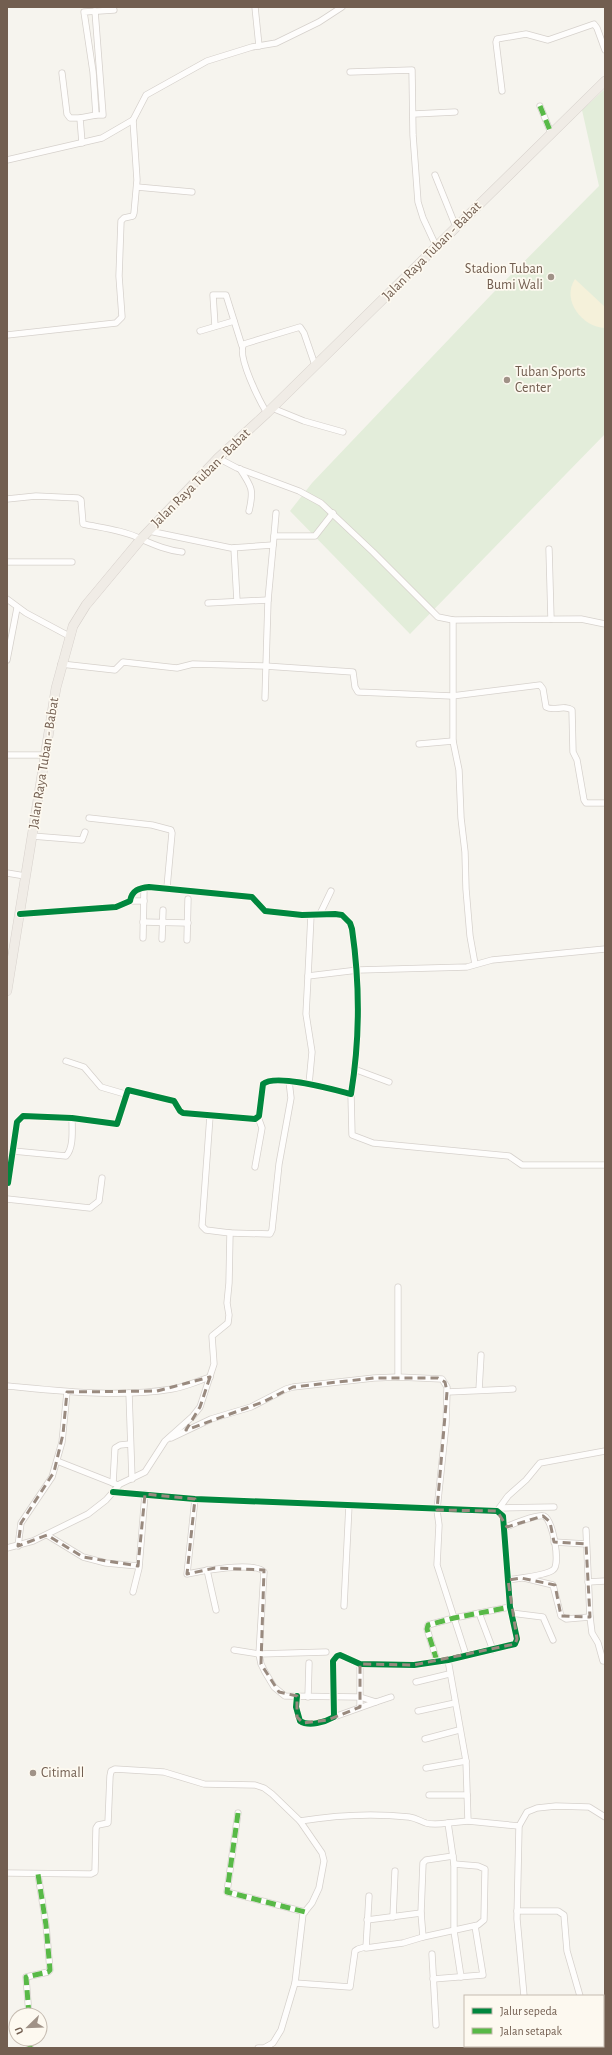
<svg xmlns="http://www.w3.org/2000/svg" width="612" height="2055" font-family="'Alegreya Sans',sans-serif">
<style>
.green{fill:#e3edda}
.sand{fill:#f5f1da}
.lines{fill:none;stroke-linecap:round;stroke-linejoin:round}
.minor-casing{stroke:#d6d1cc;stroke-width:7}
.trunk-casing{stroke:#d7d1cc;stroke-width:10}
.minor{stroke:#fefdfc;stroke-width:5.5}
.trunk{stroke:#f0ece6;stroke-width:9}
.quiet{stroke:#58b947;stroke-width:5;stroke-dasharray:10 5;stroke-linecap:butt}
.cycleway-casing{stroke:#fdf9f0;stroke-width:8}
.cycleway{stroke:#00873e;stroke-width:6}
.marked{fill:none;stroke:#998a7f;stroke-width:3;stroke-dasharray:8 5;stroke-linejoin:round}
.poi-dot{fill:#a09287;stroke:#fdf9f0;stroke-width:1.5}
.labels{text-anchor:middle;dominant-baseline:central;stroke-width:3.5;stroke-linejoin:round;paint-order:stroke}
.street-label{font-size:14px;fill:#725e50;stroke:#fdf9f0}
.poi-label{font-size:14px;fill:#725e50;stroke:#fdf9f0;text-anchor:start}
</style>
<rect width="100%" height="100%" fill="#f6f4ee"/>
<!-- green -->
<path class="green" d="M605 89V434L410 634 290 511 312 483 370 422 491 295 599 186 582 110Z"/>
<!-- sand -->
<path class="sand" d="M575 279 605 307V328C582 327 561 300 575 279Z"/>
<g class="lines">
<!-- minor casing -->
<g class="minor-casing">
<g id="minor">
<path d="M255 7 259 46"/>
<path d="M95 11 103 115H96"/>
<path d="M350 72 412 70 413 135 418 202 423 218 436 246"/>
<path d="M62 73 67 114 70 118H80"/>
<path d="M502 91 496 42 497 39 526 34 548 40 594 24 597 28 605 50"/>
<path d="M540 106 551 133"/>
<path d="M414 114 455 112"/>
<path d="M82 143 80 118 96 115 93 72 84 12 114 10"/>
<path d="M7 160 102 138 133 120"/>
<path d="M435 175 456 227"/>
<path d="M137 187 192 192"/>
<path d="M215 326 213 295H226L242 346"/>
<path d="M200 331 234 321"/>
<path d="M7 335 116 323 122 317 119 276 121 221 124 218 133 216 134 213 137 180 133 120 146 95 207 61 252 47 276 43 319 22 342 7"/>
<path d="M272 408 304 421 343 432"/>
<path d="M267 413C260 402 236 355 244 344L300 327 304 333 315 365"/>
<path d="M218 458 237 468 299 491 321 503 373 552 438 617 453 620 581 619 605 624"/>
<path d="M240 469C252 487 254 490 249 511"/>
<path d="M7 499 36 496 78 498 81 500 83 524C102 528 123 530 141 539 155 545 166 550 182 552"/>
<path d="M149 531 231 548 273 545"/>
<path d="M274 536 276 513"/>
<path d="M234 548 237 601"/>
<path d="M549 549 551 619"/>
<path d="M7 562H72"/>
<path d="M7 599 26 613 69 636"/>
<path d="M208 603 268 600"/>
<path d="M453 620V741L459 770 461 818 465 852 466 889 470 936 475 964"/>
<path d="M7 660 17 608"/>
<path d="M61 664 115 670 123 662 177 668 193 664 265 666 353 672 355 687 358 692 452 696 540 685 543 689 546 707C554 712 564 704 572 710L573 752 577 760 584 800 586 803H605"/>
<path d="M265 698 268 600 274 536H315L333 513"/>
<path d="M419 744 453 741"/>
<path d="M7 755H45"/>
<path d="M89 818 152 825 171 830 172 833 167 887"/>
<path d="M32 836 82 840 85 832"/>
<path d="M7 873 25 876"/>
<path d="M130 901H144"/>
<path d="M320 914 331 891"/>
<path d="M143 922 188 923"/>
<path d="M143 938 144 888"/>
<path d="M162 939 163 910"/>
<path d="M187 940 188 899"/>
<path d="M308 976 311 915"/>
<path d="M66 1061 84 1067 101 1087 125 1094"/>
<path d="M354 1069 389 1082"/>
<path d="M309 1084 312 1052 306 1014 308 976 358 970 467 967 492 960 605 949"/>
<path d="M351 1094 352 1135 373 1143 509 1156 522 1165H605"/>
<path d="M13 1151 66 1156C74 1148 72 1129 72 1118"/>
<path d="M255 1167 262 1128 258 1117"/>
<path d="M8 1183 17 1122 23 1116 72 1118 117 1124 128 1090 174 1101 180 1111 183 1113 255 1119 259 1116 263 1084C275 1073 335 1090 351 1094 360 1039 360 984 352 929L350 923 342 915 335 914 302 915 265 911 252 897 149 887C139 888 132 890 130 901L116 907 20 914"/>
<path d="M7 1199 90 1208 99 1201 102 1178"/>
<path d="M230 1233 270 1234 272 1230 279 1164 291 1098 289 1081"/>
<path d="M398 1377V1287"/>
<path d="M7 1386C61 1391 118 1398 172 1389 185 1387 198 1381 210 1377"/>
<path d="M479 1390 481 1355"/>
<path d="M447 1392 513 1389"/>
<path d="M129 1393 132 1479"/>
<path d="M171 1438 211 1419 251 1407 286 1389 293 1387 374 1378 398 1377 442 1379 447 1387V1392L446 1424 437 1510 439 1525 437 1565 466 1655"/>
<path d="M57 1461 118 1485"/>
<path d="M113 1483 115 1448 120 1445 130 1444"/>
<path d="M113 1492 195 1499 497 1511 503 1516 510 1607 517 1639 515 1644 448 1660 414 1665 360 1664 340 1655 337 1656 333 1661 334 1717C325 1722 309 1727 300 1721L296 1707 297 1696"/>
<path d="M195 1499 187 1574C201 1571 255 1561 264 1572L259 1654 261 1664 265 1672 274 1687 285 1696 360 1697V1707"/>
<path d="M501 1508 554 1507"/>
<path d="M497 1511 508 1496 526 1480 540 1463 605 1451"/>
<path d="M506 1527C513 1524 537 1514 544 1516 553 1520 561 1565 553 1570 545 1576 519 1578 508 1580"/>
<path d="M586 1530 590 1617 592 1633 598 1643 603 1661H605"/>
<path d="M47 1535 83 1557 106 1563 138 1566"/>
<path d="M554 1542 586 1544"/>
<path d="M18 1546 21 1523 52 1477 62 1442 67 1392"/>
<path d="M7 1548 33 1541 88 1514 106 1500 120 1484 145 1472 165 1441 193 1416 200 1407 214 1364 212 1336 228 1323 229 1315 227 1303 229 1283 230 1233 206 1230 202 1226 210 1116"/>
<path d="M207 1570 216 1610"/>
<path d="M524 1578 553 1585 561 1616 566 1619 590 1617"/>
<path d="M588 1582 605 1581"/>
<path d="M133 1592 139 1568 145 1494"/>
<path d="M344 1606 349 1505"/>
<path d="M479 1613 493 1650"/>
<path d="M511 1613 543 1617 553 1640"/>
<path d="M234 1650 259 1654 326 1652"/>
<path d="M448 1660 466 1761 468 1821 519 1826 527 1812 537 1808 556 1806 589 1807 605 1817"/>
<path d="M437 1661 427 1629 428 1625 454 1618 510 1607"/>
<path d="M360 1664V1697L376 1702 391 1697"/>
<path d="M416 1682 449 1674"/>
<path d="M308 1697 309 1663"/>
<path d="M418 1711 455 1703"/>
<path d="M334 1717 376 1702"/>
<path d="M425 1739 459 1730"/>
<path d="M426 1768 466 1761"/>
<path d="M429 1795H467"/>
<path d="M238 1813 227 1892 305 1912"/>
<path d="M519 1826 517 1919 524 1996"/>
<path d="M7 1873 91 1874 95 1872 96 1828 98 1825 108 1823 110 1776 111 1771 115 1769 164 1772 204 1784 255 1785 264 1788 272 1794 300 1821C336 1815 373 1813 409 1817 416 1818 420 1821 426 1823 433 1825 441 1824 448 1823"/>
<path d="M369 1896 366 1948 403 1943 423 1937 421 1913 423 1863 426 1860 453 1856"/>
<path d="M517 1911H558L564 1915 567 1951 580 1996"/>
<path d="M393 1917 395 1871"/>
<path d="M367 1920 421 1913"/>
<path d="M423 1937 478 1925 484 1920 485 1869 478 1866 454 1864"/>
<path d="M432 1954 436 2025"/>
<path d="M461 1977 454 1931V1864L448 1823 468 1821"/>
<path d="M433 1979 483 1975 475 1926"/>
<path d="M295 1983 350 1987 355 1951 358 1949 365 1947"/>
<path d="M603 1999 605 2000"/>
<path d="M29 2015 26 1977 48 1972 50 1970 46 1925 38 1874"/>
<path d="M30 2039V2048"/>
<path d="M486 2046V2048"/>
<path d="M258 2048H264L273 2043 281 2030 295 1983 303 1914 312 1903 319 1888 324 1861 322 1853 300 1821"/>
</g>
</g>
<!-- trunk casing -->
<g class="trunk-casing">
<path id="trunk" d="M7 991 56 688 73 626 86 605 141 539 218 458 267 413 605 81"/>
</g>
<!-- minor -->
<use href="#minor" class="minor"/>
<!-- trunk -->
<use href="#trunk" class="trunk"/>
<!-- quiet -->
<g class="quiet">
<path d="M540 106 551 133"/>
<path d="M437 1661 427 1629 428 1625 454 1618 510 1607"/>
<path d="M238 1813 227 1892 305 1912"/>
<path d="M29 2015 26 1977 48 1972 50 1970 46 1925 38 1874"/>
<path d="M30 2039V2048"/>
</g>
<!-- cycleway casing -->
<g class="cycleway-casing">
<g id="cycleway">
<path d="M8 1183 17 1122 23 1116 72 1118 117 1124 128 1090 174 1101 180 1111 183 1113 255 1119 259 1116 263 1084C275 1073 335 1090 351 1094 360 1039 360 984 352 929L350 923 342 915 335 914 302 915 265 911 252 897 149 887C139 888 132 890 130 901L116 907 20 914"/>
<path d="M113 1492 195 1499 497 1511 503 1516 510 1607 517 1639 515 1644 448 1660 414 1665 360 1664 340 1655 337 1656 333 1661 334 1717C325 1722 309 1727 300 1721L296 1707 297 1696"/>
</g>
</g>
<!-- cycleway -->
<use href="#cycleway" class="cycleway"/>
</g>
<!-- marked area -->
<path class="marked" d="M210 1377 200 1407 186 1430 263 1402 293 1387 374 1378H438L445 1382 447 1392 437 1510 497 1511 507 1527 543 1516 550 1522 554 1542 586 1544 590 1617 561 1616 555 1585 521 1578 508 1580 517 1639 515 1644 414 1665 360 1664V1707L328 1720 303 1723 297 1717V1696L279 1692 261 1664 264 1570 215 1568 187 1574 195 1499 145 1494 138 1566 83 1557 47 1535 18 1546 21 1523 54 1472 63 1434 67 1392 157 1391Z"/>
<!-- markers -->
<g class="poi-dot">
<circle cx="551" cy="277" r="4"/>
<circle cx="507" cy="380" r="4"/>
<circle cx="33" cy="1773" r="4"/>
</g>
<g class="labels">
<!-- street labels -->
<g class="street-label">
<text transform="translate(432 251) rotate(-45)">Jalan Raya Tuban - Babat</text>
<text transform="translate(201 478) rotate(-45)">Jalan Raya Tuban - Babat</text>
<text transform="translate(44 763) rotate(-81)">Jalan Raya Tuban - Babat</text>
</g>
<!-- poi labels -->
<g class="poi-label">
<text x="543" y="269" text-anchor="end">Stadion Tuban<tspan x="543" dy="16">Bumi Wali</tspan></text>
<text x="515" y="372">Tuban Sports<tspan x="515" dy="16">Center</tspan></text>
<text x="41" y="1773">Citimall</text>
</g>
</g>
<!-- border -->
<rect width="612" height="2055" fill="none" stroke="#725e50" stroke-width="16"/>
<!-- legend -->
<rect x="464" y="1995" width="140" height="52" fill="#fdf9f0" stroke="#c5bbb0"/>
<rect x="472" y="2008" width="20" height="6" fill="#00873e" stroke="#c5bbb0"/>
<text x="500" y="2015" font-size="12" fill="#725e50">Jalur sepeda</text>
<rect x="472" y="2028" width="20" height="6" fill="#58b947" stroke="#c5bbb0"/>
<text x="500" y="2035" font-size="12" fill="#725e50">Jalan setapak</text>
<!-- north arrow -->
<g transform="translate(28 2027) rotate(247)"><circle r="19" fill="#fdf9f0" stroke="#c5bbb0"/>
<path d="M0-3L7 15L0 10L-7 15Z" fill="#a09287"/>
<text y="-6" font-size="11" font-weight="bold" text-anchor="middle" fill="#725e50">U</text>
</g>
</svg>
